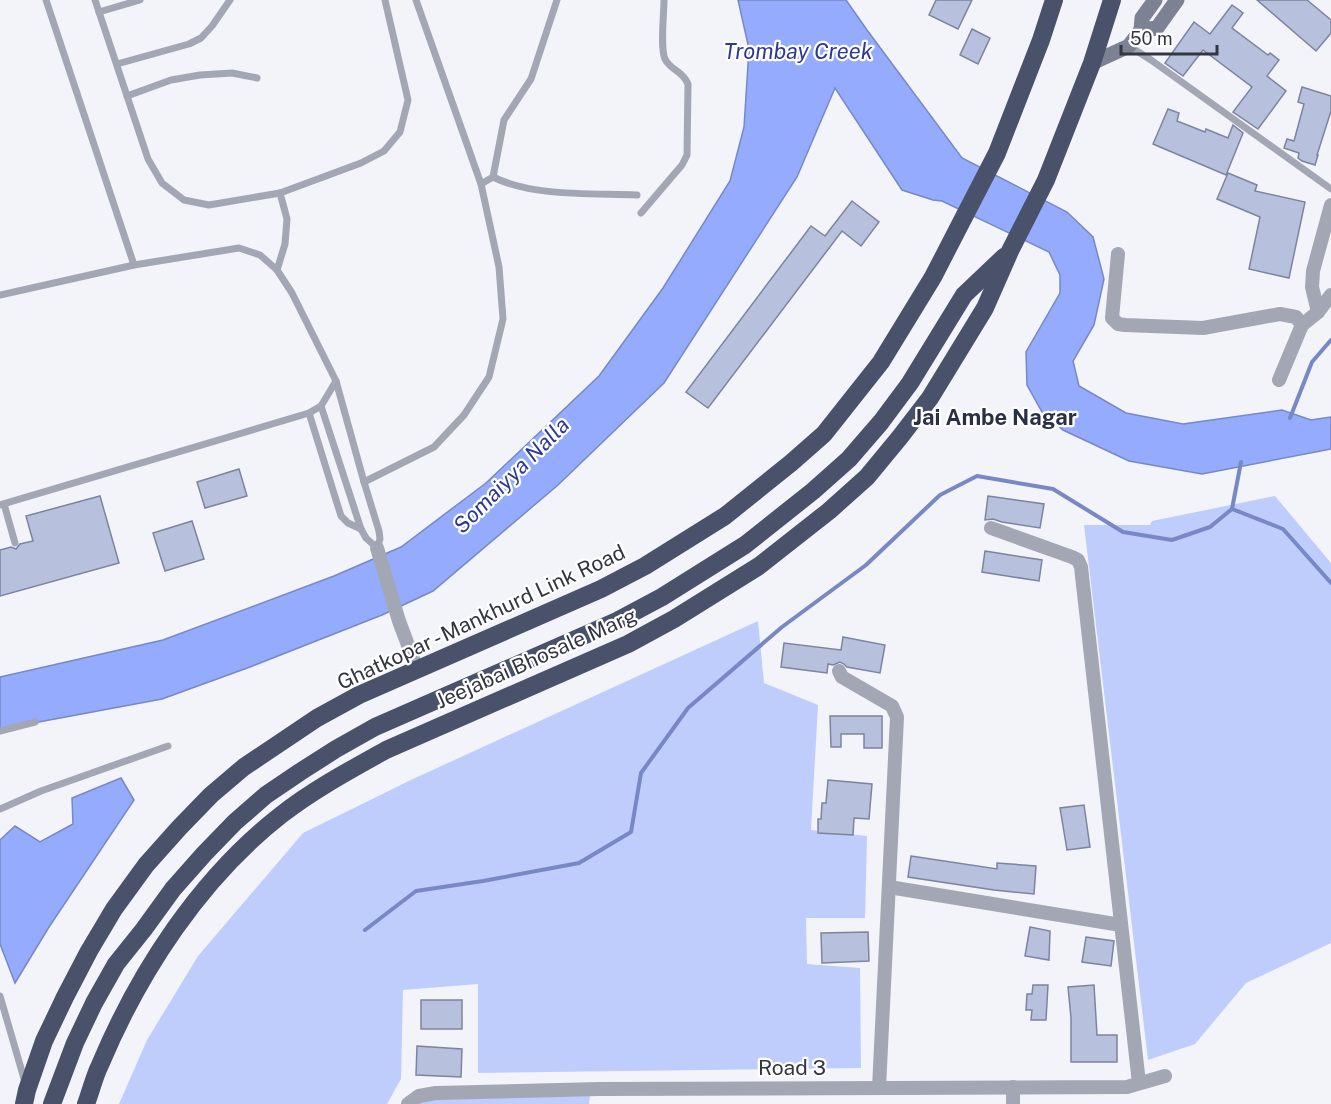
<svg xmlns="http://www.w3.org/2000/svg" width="1331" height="1104" font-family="'Public Sans',sans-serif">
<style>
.green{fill:#bfcdfd}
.water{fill:#95abfe;stroke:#7788c5;stroke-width:1.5}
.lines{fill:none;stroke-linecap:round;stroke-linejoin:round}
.stream{stroke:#7788c5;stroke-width:4}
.building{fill:#b7c0dd;stroke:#7c849f;stroke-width:1.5}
.lane{stroke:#a3a7b4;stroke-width:7}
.street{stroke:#a3a7b4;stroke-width:14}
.secondary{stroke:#7c8294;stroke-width:15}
.highway{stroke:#4a516a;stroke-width:18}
.labels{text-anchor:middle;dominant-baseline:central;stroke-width:4.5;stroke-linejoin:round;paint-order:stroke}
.street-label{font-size:21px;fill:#323641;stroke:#fff}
.water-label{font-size:22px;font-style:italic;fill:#2d3795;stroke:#fff}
.neighbourhood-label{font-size:22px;font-weight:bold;fill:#292f46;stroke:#fff}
</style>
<rect width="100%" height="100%" fill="#f2f4fa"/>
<!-- green -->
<g class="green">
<path d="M1275 496 1331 563V943L1246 983 1195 1044 1148 1060 1084 525H1150L1152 521Z"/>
<path d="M758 621 764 683 818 705 811 830 867 836 865 918H806L807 964 860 968 861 1068 478 1073V984L403 990 401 1079 387 1104H119L147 1040 198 956 303 833 413 779Z"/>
<path d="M590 1095 589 1104H419L421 1099Z"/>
</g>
<!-- water -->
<g class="water">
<path d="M738 0H846L867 30 962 158 1067 212 1093 237 1104 279 1094 325 1073 361 1079 386 1126 413 1183 424 1282 410 1311 420 1331 417V449L1202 474 1129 461 1063 430 1042 412 1027 385 1026 352 1060 293V275L1049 252 942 201 933 200 902 190 835 88 797 177 664 383 558 485 433 591 382 615 250 667 162 699 28 724 0 731V677L163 640 334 576 401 547 486 483 599 376 663 288 730 181 744 127 749 49Z"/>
<path d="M121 778 134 800 49 927 15 983 0 944V840L15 826 40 842 73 824 72 798Z"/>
</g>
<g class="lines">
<!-- stream -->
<g class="stream">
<path d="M1290 418 1312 362 1331 340"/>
<path d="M1232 509 1283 529 1331 583"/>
<path d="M365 930 416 891 483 881 579 863 631 832 641 773 688 708 782 627 866 565 940 495 977 476 1053 489 1123 532 1172 540 1210 527 1232 509 1241 462"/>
</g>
</g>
<!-- building -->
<g class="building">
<path d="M936 0H972L958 29 929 15Z"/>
<path d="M1257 0H1307L1331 20V33L1316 51Z"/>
<path d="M1232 5 1243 13 1232 28 1268 55 1270 53 1279 60 1267 76 1286 91 1258 129 1233 112 1252 87 1203 50 1183 76 1165 63 1194 22 1210 34Z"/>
<path d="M972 29 990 38 978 64 960 55Z"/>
<path d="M1302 87 1331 96V111L1317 155H1318L1315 165 1302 161 1298 158 1299 153 1284 148 1287 139 1294 141 1304 104 1298 102Z"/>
<path d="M1168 109 1179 113 1177 121 1205 132 1206 129 1228 138 1233 125 1243 133 1226 175 1153 144Z"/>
<path d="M1228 173 1257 185 1255 191 1305 202 1289 278 1249 269 1260 217 1217 199Z"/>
<path d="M852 201 879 222 861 246 842 231 708 408 686 392 811 226 825 236Z"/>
<path d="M239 469 247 496 205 508 197 482Z"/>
<path d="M100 496 119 563 0 596V550L11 547 16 549 20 544 33 541 26 516Z"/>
<path d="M988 496 1044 504 1040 528 1002 522 993 519 985 520Z"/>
<path d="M192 521 204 559 165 571 153 533Z"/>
<path d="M985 551 1042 560 1039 581 982 572Z"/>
<path d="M843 637 885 645 880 673 847 667 844 664 840 662 833 665 828 664 827 673 781 667 784 643 841 650Z"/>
<path d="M830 716H882V748H864V734H841V747H831Z"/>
<path d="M828 780 872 784 869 819 854 818 853 835 818 833V819H821L822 803H826Z"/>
<path d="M1084 805 1090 847 1067 850 1060 808Z"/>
<path d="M911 856 997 869V863L1036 866 1034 894 994 890 908 877Z"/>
<path d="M1030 927 1050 931 1049 960 1025 956Z"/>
<path d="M868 932 869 961 822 963 821 933Z"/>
<path d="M1086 937 1114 941 1111 966 1082 962Z"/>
<path d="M1033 985H1048L1046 1020H1031L1032 1010H1026L1027 994H1032Z"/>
<path d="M1094 985 1097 1035H1117V1062H1071V1018L1068 987Z"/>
<rect x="421" y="1000" width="41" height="29"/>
<path d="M417 1046 462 1049 461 1077 416 1075Z"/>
</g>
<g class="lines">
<!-- lane -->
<g class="lane">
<path d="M46 0 134 265"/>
<path d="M95 0 148 159 162 183 184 200 209 205 280 193 361 163 384 151 400 132 408 100 385 0"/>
<path d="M99 12 140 0"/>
<path d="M1129 46 1151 60 1331 189"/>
<path d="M117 64 189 44 201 38 212 26 230 0"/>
<path d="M127 96 171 80 200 75 232 73 257 78"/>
<path d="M493 177 504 120 531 79 557 0"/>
<path d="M481 184 493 177C533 197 593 193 637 195"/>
<path d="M641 213 682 165 687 155 688 84C682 70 671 71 665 59 660 48 664 14 664 0"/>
<path d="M277 270 285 244 287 219 280 193"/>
<path d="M0 295 134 265 239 248 260 255 277 270 292 293 336 381 364 482 379 531 380 539 377 548 366 538 361 529 321 406"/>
<path d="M309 413 341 516 348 523 361 529"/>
<path d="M364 482 434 447 464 415 489 377 503 319 499 267 481 184 416 0"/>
<path d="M4 504 15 543"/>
<path d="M0 505 309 413 321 406 336 381"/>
<path d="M0 731 35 722"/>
<path d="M0 809 41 791 168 746"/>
<path d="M0 996 25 1082"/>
</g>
<!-- street -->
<g class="street">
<path d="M1118 254 1112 318 1118 324 1125 325 1203 328 1280 314 1296 317 1302 325"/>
<path d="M1318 312 1312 287 1313 271 1331 205"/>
<path d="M1279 380 1302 325 1318 312 1331 295"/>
<path d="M991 528 1072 557 1078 560 1081 567 1139 1083"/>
<path d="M377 548 399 621 417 669"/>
<path d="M839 671 842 677 892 706 897 717 879 1088"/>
<path d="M889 887 1121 925"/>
<path d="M1013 1087V1104"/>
<path d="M408 1104 419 1096 436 1093 600 1089 1127 1087 1165 1076"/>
</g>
<!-- secondary -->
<g class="secondary">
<path d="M1141 30 1157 28 1177 0"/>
<path d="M1141 30 1142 18 1155 0"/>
<path d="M1092 63 1129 46 1141 30"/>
</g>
<!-- highway -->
<g class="highway">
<path d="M24 1104 27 1090 44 1041 65 997 89 951 114 909 146 865 179 828 211 795 244 767 317 718 359 695 601 589 645 566 725 516 791 463 824 434 881 362 933 277 997 153 1041 40 1054 0"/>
<path d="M52 1104 75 1043 94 1003 116 964 144 929 173 889 204 854 235 822 266 795 300 772 336 749 375 727 617 621 662 597 745 545 813 491 849 459 881 422 910 383 964 295 1004 257"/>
<path d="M86 1104C91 1091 94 1077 100 1065 139 972 200 878 281 815 313 790 350 770 386 750L628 644 674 619 759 566 829 511 867 477 900 437 930 398 985 308 1010 251 1046 180 1092 63 1112 0"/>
</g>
</g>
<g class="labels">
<!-- street labels -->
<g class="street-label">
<text transform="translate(481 617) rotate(-25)">Ghatkopar - Mankhurd Link Road</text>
<text transform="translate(536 658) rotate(-24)">Jeejabai Bhosale Marg</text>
<text x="792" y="1067">Road 3</text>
</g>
<!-- water labels -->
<g class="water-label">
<text x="798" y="51">Trombay Creek</text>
<text transform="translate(511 475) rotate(-45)">Somaiyya Nalla</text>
</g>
<!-- neighbourhood labels -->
<g class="neighbourhood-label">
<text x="995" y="417">Jai Ambe Nagar</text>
</g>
</g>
<!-- scale -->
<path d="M1121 45v9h96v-9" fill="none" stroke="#323641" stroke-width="3"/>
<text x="1130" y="45" font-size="18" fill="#323641" stroke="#ffffff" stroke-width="4.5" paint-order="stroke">50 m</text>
</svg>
